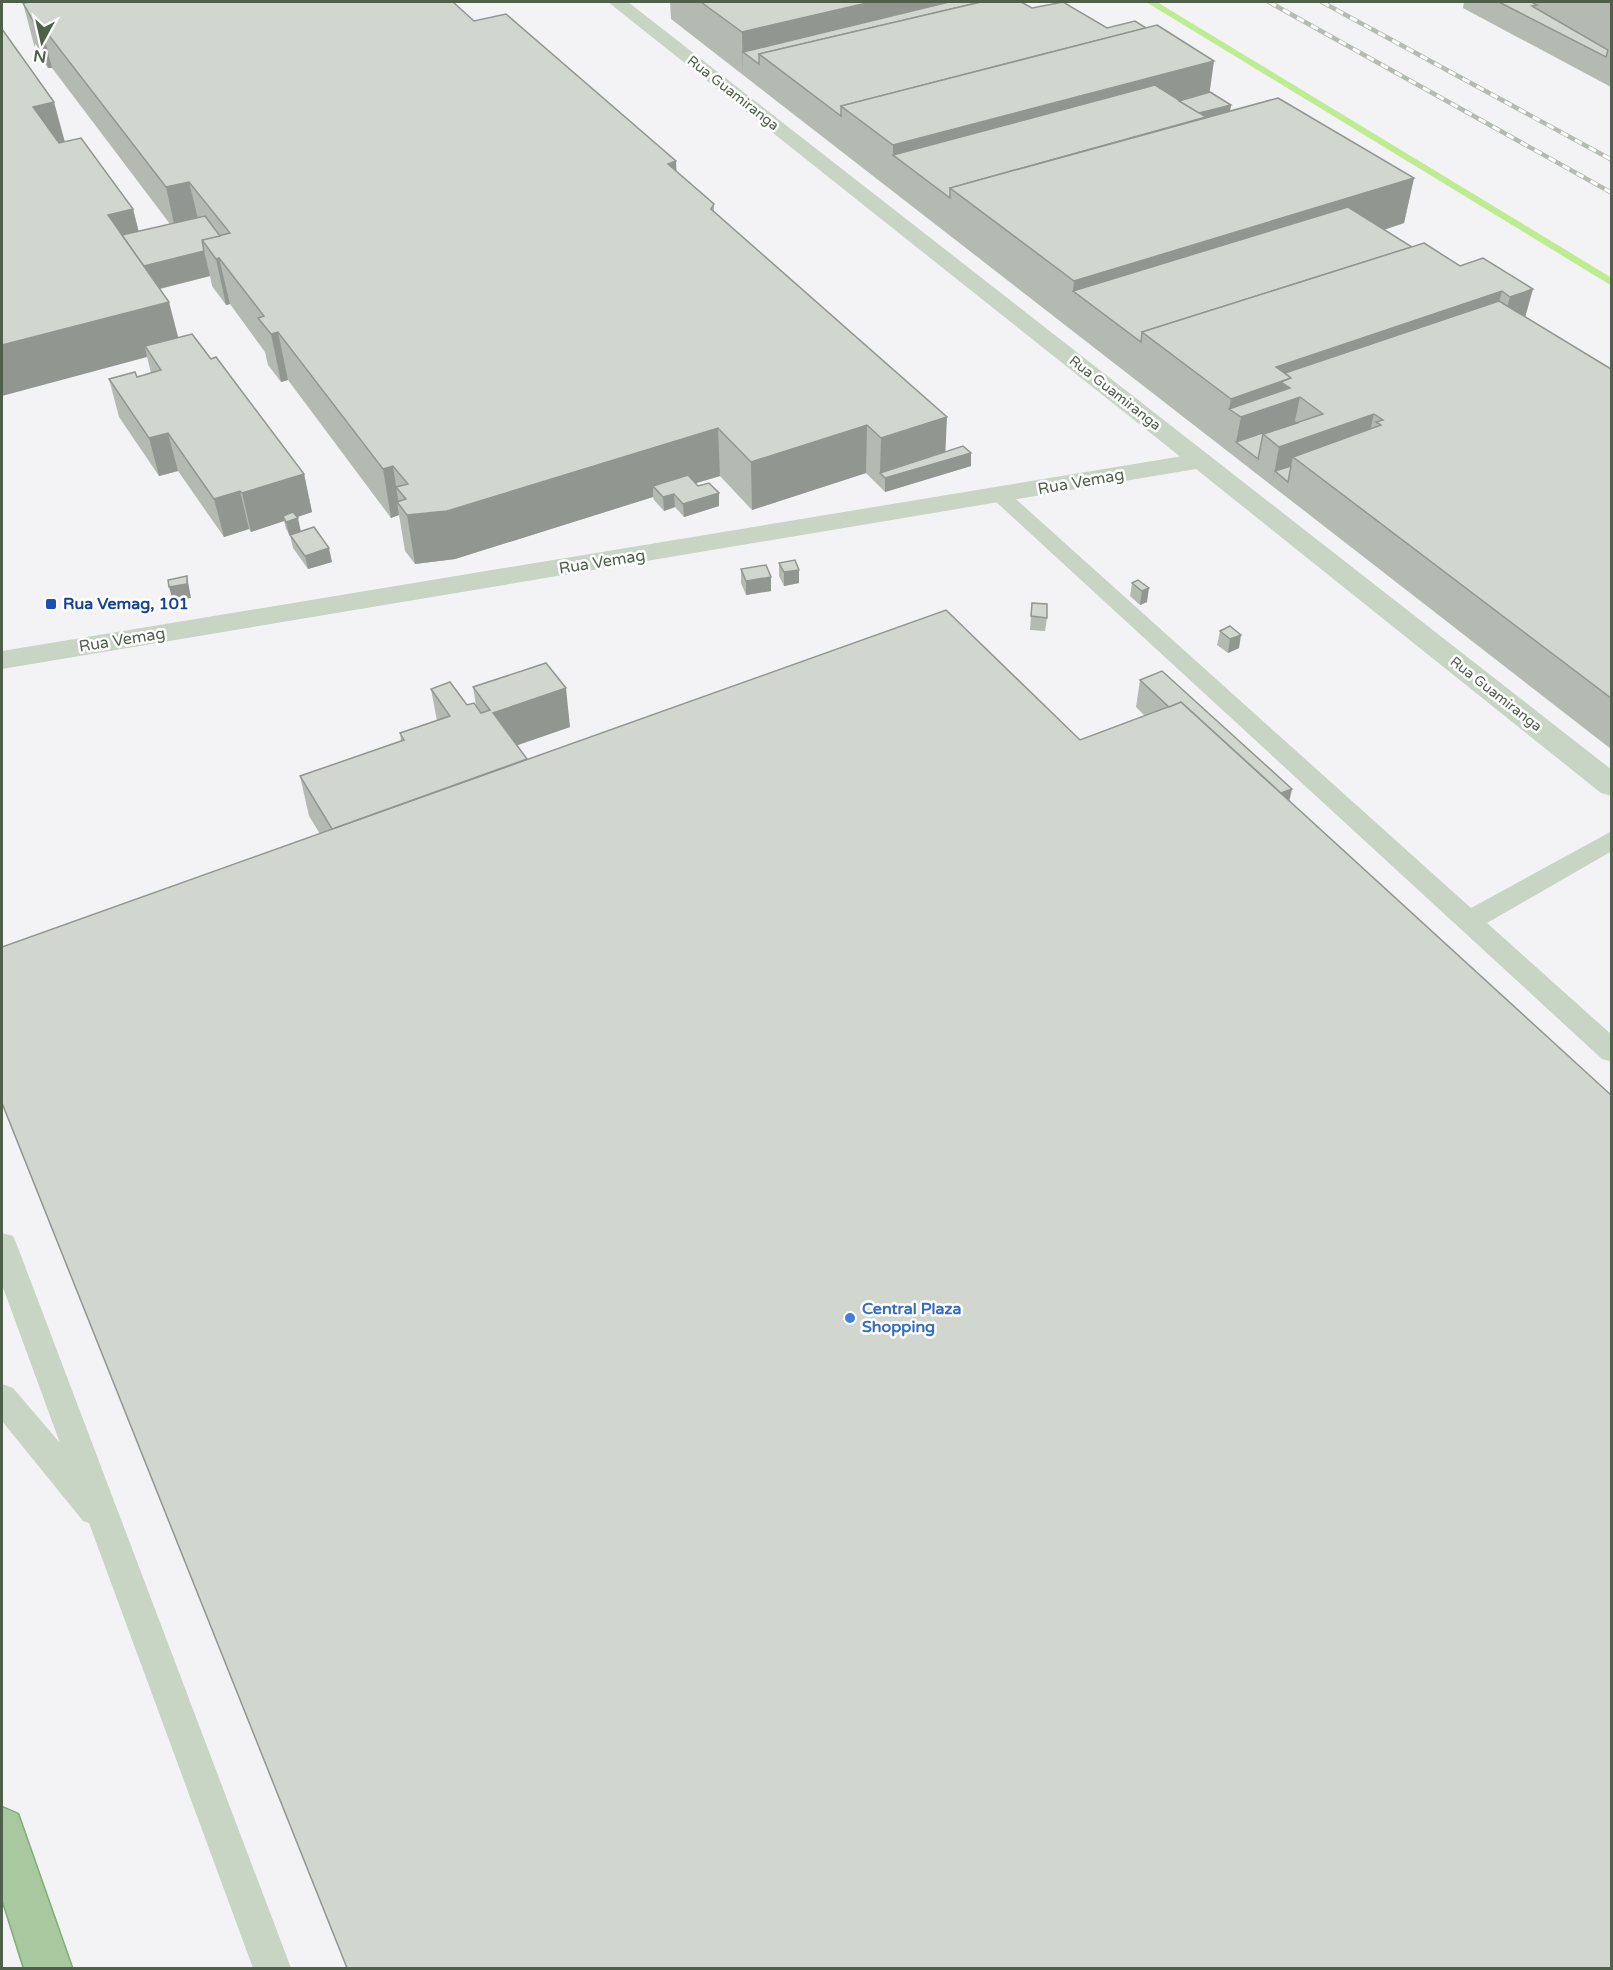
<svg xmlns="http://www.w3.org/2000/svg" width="1613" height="1970" font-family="'Varela Round',sans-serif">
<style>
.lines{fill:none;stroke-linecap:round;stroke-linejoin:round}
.stream{fill:#bfec92;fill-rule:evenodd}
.trunk-casing{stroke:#81ac77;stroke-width:3}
.service{fill:#c8d4c4;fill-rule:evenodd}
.minor{fill:#c8d4c4;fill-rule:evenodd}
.tertiary{fill:#c8d4c4;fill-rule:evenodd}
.trunk{fill:#a8c8a0;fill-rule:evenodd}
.rail-casing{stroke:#b4bbb3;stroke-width:4.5}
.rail{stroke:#fff;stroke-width:3;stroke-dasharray:8;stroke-linecap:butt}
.wall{fill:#b4b9b2}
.shaded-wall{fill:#929691}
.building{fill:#d1d7cf;stroke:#929691;stroke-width:1.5}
.transit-dot{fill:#1a4fb4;stroke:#fff;stroke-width:2}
.shop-dot{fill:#3f7fe0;stroke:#fff;stroke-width:2}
.labels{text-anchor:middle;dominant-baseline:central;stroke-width:5;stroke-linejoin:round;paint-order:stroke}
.far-street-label{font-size:14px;fill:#4f604a;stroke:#fff}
.street-label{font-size:16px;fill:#4f604a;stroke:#fff}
.transit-label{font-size:16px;font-weight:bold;fill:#164399;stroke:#fff;text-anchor:start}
.shop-label{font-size:16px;font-weight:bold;fill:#366cbe;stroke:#fff;text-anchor:start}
</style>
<rect width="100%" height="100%" fill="#f3f3f5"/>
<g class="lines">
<!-- stream -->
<path class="stream" d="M1146 2H1157L1612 278V286Z"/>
<!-- trunk casing -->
<g class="trunk-casing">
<path id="trunk" d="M2 1807 18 1814 72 1968H24L2 1898Z"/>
</g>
<!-- service -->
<g class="service">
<path d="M1001 490 1008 492 1471 908 1612 831V851L1487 923 1612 1035V1062L1602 1059 994 500 990 496 994 492Z"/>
<path d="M2 1233 13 1236 17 1245 291 1968H253L89 1523 83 1521 2 1421V1384L13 1388 60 1443 2 1285Z"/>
</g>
<!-- minor -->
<path class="minor" d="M608 2H628L1210 456 1214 461 1210 466 1201 469 1192 466Z"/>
<!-- tertiary -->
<path class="tertiary" d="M1201 453 1210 456 1612 770V796L1601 793 1196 469 2 669V651Z"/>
<!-- trunk -->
<use href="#trunk" class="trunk"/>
<!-- rail casing -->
<g class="rail-casing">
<g id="rail">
<path d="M1269 2 1612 193"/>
<path d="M1322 2 1612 160"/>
</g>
</g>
<!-- rail -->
<use href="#rail" class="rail"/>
</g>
<!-- wall -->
<g class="wall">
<path d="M670 2H1021L1032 8 1210 92 1231 105 1230 111 1414 178 1404 223 1384 230 1412 247 1460 266 1483 258 1525 317 1611 369V749L671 19Z"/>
<path d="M1464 2H1611V87L1463 8Z"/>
<path d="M23 3 474 21 676 171 714 204V212L945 451 971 466 885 492 866 473 752 510 720 476 696 483 698 486 719 493V506L684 517 675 507 664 511 654 500 653 497 455 559 415 564 405 551 399 515 391 518 288 380 281 382 268 365 265 352 230 304 226 305 212 286 210 276 160 289 178 337 211 359 304 474 312 512 297 517 300 531 332 562 308 569 293 548 290 535 286 529 284 521 251 532 249 529 224 537 178 471 159 476 119 417 109 379 137 377 151 373 147 357 65 142 133 209 139 232 170 224 52 68H48L34 45Z"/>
<path d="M779 563 799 570V583L784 586 779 576Z"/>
<path d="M741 569 771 577V591L746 595 741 583Z"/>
<path d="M1138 580 1147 602 1140 605 1130 596 1132 583Z"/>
<path d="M1032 603 1047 618 1045 631 1030 630Z"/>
<path d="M1230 626 1239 648 1228 653 1217 645 1220 631Z"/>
<path d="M1140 680 1292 789 320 834 309 816 300 776 401 741 400 733 437 721 431 689 467 705H476L473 687 570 727 517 745 527 759 1080 740 1145 716 1136 707Z"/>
</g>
<!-- shaded-wall -->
<g class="shaded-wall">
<path d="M871 2H988L759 54 743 52V75L742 32Z"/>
<path d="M41 25 52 68H48L36 26Z"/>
<path d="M1214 61 1208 104 893 155V145Z"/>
<path d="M54 102 66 146 45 151 33 107Z"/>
<path d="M1231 105 1229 117 1195 126 1196 114Z"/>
<path d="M676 161 678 206 668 164Z"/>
<path d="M1414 178 1404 223 1371 234 1073 291 1074 281Z"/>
<path d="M189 182 200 227 176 233 166 187Z"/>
<path d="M133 209 144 254 129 258 108 215Z"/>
<path d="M204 251 210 276 142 293 136 268Z"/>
<path d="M219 258 230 304 226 305 216 259Z"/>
<path d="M1533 289 1520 336 1497 343 1510 297Z"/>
<path d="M1502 291 1490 338 1300 397 1292 435 1263 434 1236 442 1241 417 1229 409 1231 399 1276 367Z"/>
<path d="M169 302 181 348 145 346 147 357 2 396V345Z"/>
<path d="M278 332 288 380 281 382 271 334Z"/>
<path d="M1374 414 1365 452 1293 457 1288 479 1275 471 1272 485 1279 447Z"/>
<path d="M947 417 945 461 971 453V466L885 492V478L880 473 881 438Z"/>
<path d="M867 425 866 473 752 510 751 462Z"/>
<path d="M718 428 720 476 660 494 653 486V497L455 559 415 564 407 515Z"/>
<path d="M168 433 178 471 159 476 149 438Z"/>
<path d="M393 466 399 506 397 502 399 515 391 518 383 469Z"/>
<path d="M304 474 312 512 286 521 283 516 284 521 251 532 242 493Z"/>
<path d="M240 491 249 529 224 537 214 499Z"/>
<path d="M719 493V506L684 517 683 504Z"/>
<path d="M674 494 675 507 664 511 663 497Z"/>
<path d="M298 518 301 532 289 535 286 522Z"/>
<path d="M329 548 332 562 308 569 305 556Z"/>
<path d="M799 570V583L784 586V572Z"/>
<path d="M187 576 191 598 173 601 169 587Z"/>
<path d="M771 577V591L746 595V581Z"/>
<path d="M1149 588 1147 602 1140 605 1142 591Z"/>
<path d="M1241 635 1239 648 1228 653 1230 639Z"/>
<path d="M566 688 570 727 498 752 493 713Z"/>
<path d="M1292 789 1286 816 1268 798Z"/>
</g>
<!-- building -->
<g class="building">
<path d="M31 2H453L474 21 506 14 676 161 668 164 714 204 711 209 947 417 881 438 867 425 751 462 718 428 447 511 407 515 397 502 406 499 396 487 408 484 393 466 383 469 278 332 271 334 258 318 264 316 219 258 216 259 202 240 230 233 189 182 166 187 41 25 36 26 23 3Z"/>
<path d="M701 2H871L742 32Z"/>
<path d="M949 2H981L759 54V64L743 52Z"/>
<path d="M981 2H1021L1032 8 1063 2 1107 28 1135 21 1146 28 841 106V116L759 54Z"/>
<path d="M1499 2H1531L1537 5 1532 6 1608 50 1606 57Z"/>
<path d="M1157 25 1214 61 893 145 841 106Z"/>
<path d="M2 29 54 102 33 107 59 143 81 138 133 209 108 215 169 302 2 345Z"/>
<path d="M1155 85 1206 117 950 188V198L893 155Z"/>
<path d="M1210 92 1231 105 1199 113 1179 101Z"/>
<path d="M1278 98 1414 178 1074 281 950 188Z"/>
<path d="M1348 207 1412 247 1142 332 1141 342 1073 291Z"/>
<path d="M205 216 220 236 202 240 204 251 144 266 122 235Z"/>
<path d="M1424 243 1460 266 1483 258 1533 289 1510 297 1502 291 1276 367 1291 378 1231 399 1142 332Z"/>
<path d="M1499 301 1611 369V698L1293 457 1381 425 1376 422 1383 420 1374 414 1279 447 1263 434 1323 414 1300 397 1241 417 1229 409 1290 388 1281 382 1291 378 1285 373Z"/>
<path d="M192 334 211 359 216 357 304 474 242 493 240 491 214 499 168 433 149 438 109 379 135 372 137 377 161 370 145 346Z"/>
<path d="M1295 422 1297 423 1263 434 1258 459 1236 442Z"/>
<path d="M963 446 971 453 885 478 880 473Z"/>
<path d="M1291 466 1288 482 1275 471Z"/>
<path d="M688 475 698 486 709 483 719 493 683 504 674 494 663 497 653 486Z"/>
<path d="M293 512 298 518 286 522 283 516Z"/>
<path d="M314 527 329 548 305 556 290 535Z"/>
<path d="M795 560 799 570 784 572 779 563Z"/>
<path d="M766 565 771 577 746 581 741 569Z"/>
<path d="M187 576V584L169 587 168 580Z"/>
<path d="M1138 580 1149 588 1142 591 1132 583Z"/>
<path d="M1032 603 1047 604V618L1031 616Z"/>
<path d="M946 610 1080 740 1181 702 1611 1095V1968H347L2 1103V947Z"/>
<path d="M1230 626 1241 635 1230 639 1220 631Z"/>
<path d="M546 663 566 688 493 713 527 759 332 829 300 776 404 740 400 733 450 716 431 689 450 682 467 705 474 703 481 713 490 710 473 687Z"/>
<path d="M1162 671 1292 789 1281 793 1181 702 1169 707 1140 680Z"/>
</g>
<!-- markers -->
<rect class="transit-dot" x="45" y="598" width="12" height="12" rx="3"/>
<circle class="shop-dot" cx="850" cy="1318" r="6"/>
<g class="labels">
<!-- far-street labels -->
<g class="far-street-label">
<text transform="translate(733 93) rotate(38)">Rua Guamiranga</text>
<text transform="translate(1115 393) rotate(38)">Rua Guamiranga</text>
<text transform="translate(1496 694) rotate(38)">Rua Guamiranga</text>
</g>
<!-- street labels -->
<g class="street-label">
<text transform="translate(1081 482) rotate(-10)">Rua Vemag</text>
<text transform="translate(602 562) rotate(-9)">Rua Vemag</text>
<text transform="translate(122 640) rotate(-9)">Rua Vemag</text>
</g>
<!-- transit labels -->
<g class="transit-label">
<text x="63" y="604">Rua Vemag, 101</text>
</g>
<!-- shop labels -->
<g class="shop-label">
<text x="862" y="1309">Central Plaza<tspan x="862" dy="18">Shopping</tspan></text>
</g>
</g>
<!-- border -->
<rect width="1613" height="1970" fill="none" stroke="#4f604a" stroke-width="6"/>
<!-- north arrow -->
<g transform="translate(42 42) rotate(188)" stroke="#ffffff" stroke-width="4.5" paint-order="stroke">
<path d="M0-4.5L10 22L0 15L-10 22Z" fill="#4f604a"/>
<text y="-9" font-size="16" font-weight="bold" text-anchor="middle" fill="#4f604a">N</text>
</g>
</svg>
